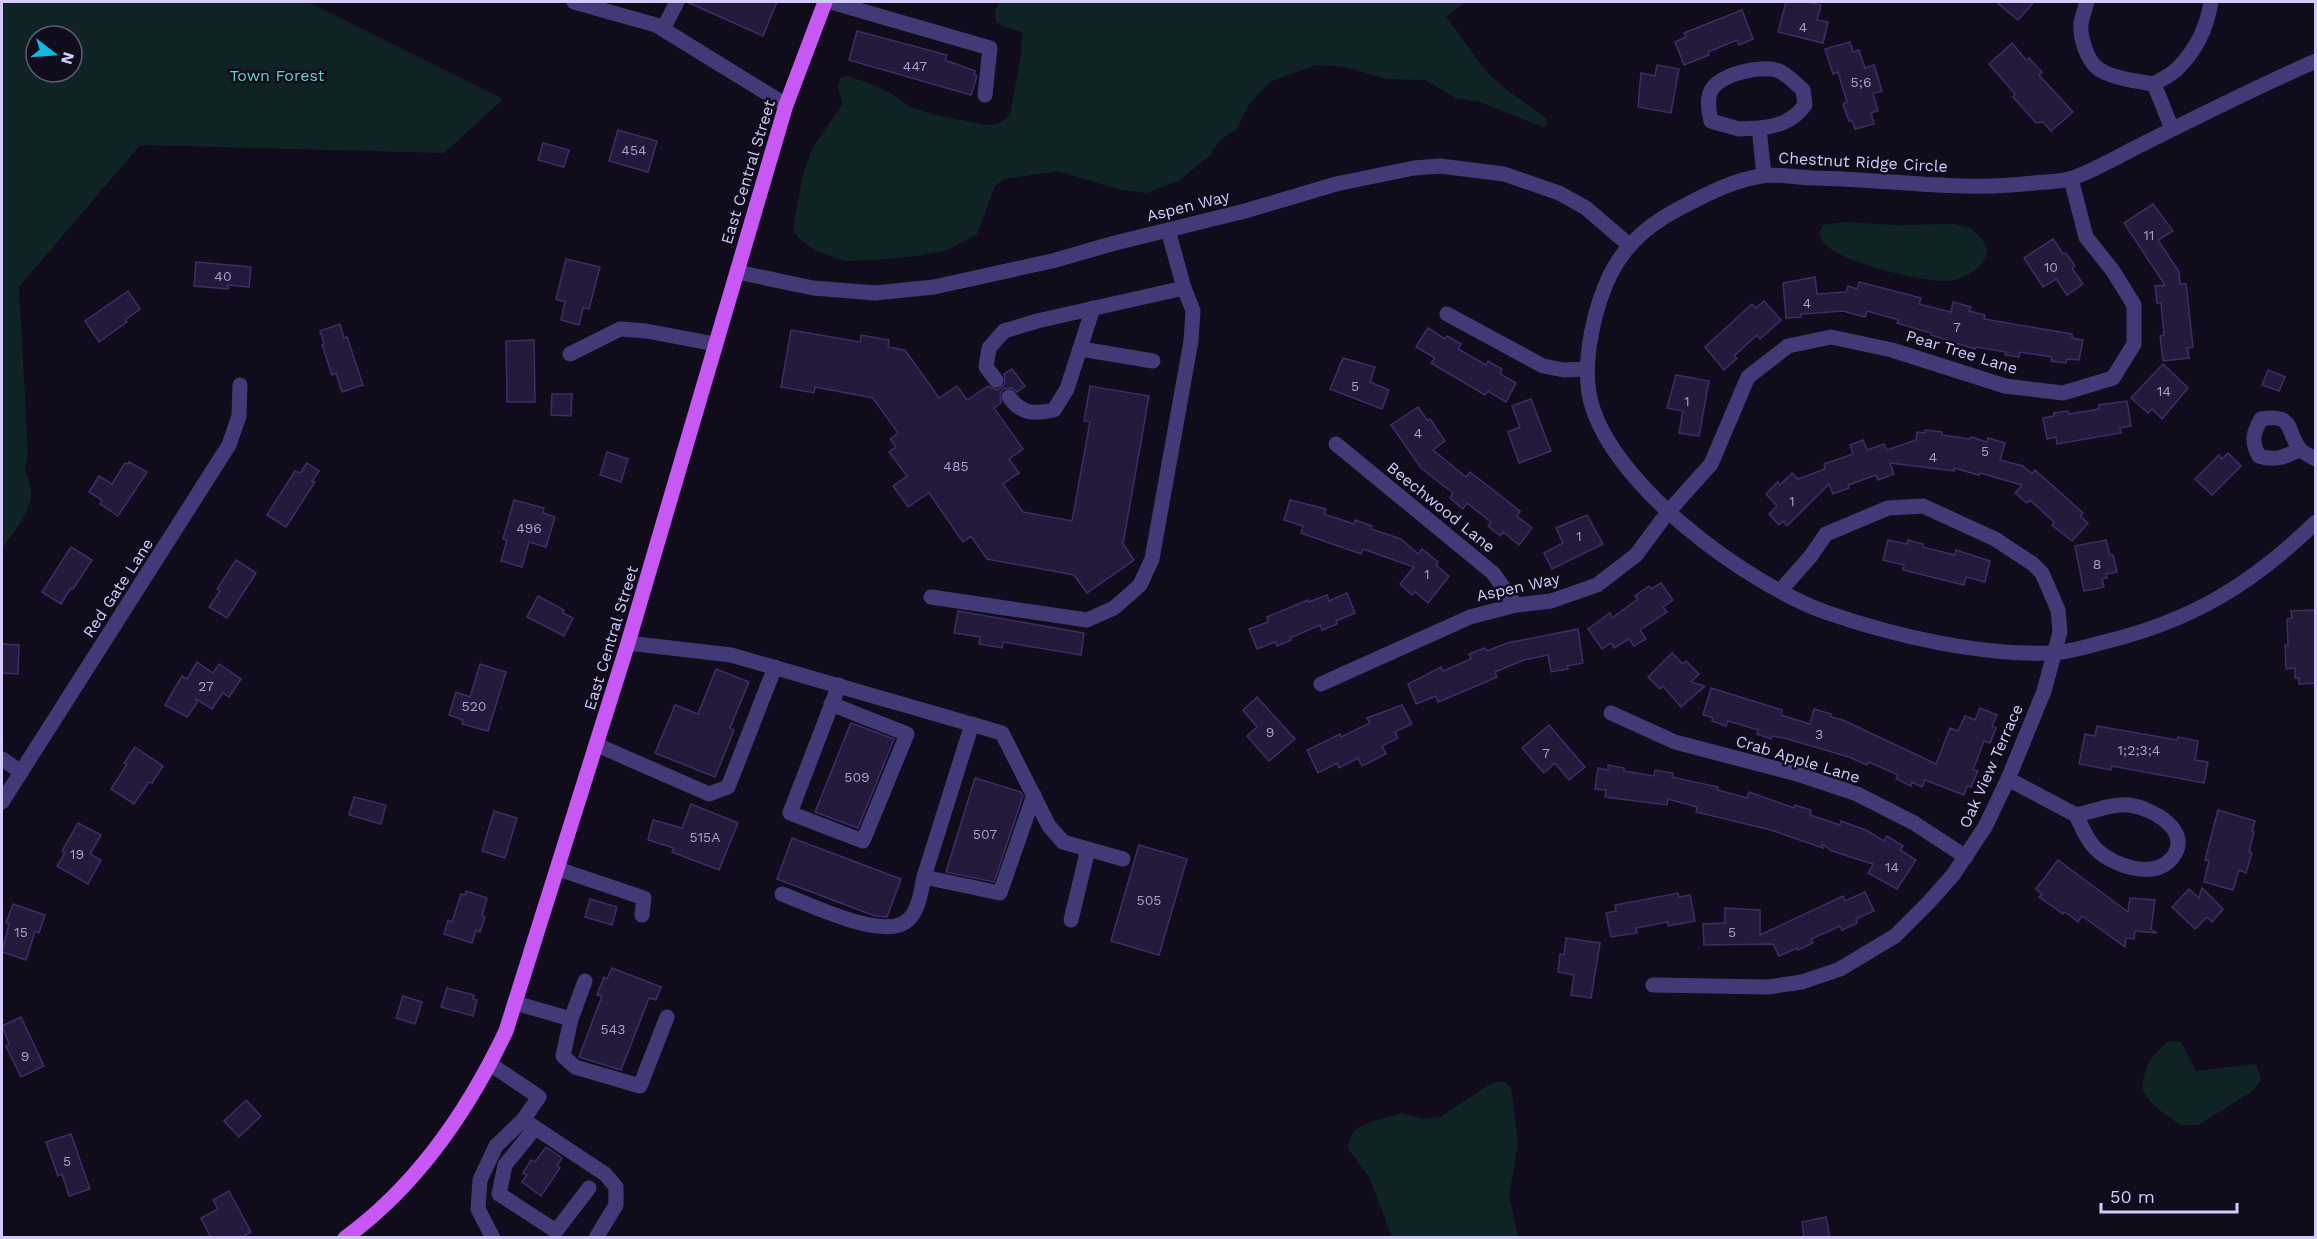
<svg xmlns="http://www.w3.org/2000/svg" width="2317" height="1239" font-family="'Work Sans',sans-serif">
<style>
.green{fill:#102324;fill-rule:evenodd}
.building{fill:#231a3b;stroke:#3d2d65;stroke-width:1.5}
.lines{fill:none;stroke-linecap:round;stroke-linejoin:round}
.minor{stroke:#423a77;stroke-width:15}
.major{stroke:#c858f4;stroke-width:15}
.labels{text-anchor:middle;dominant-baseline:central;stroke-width:5;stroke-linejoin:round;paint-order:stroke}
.number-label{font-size:14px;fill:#a89ecb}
.park-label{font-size:16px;fill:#5cd5c2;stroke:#100c1b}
.street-label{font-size:16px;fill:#d4cafb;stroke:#100c1b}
</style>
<rect width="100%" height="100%" fill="#100c1b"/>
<!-- green -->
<g class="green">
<path d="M2 2H308L503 99 444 153 140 145 19 287 28 453C22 475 28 471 31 490 34 507 12 536 2 548ZM36 36H72V72H36Z"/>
<path d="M999 2H1466L1446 16 1484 69 1504 88 1546 118 1548 124 1543 127 1480 102 1456 98 1425 80 1386 79 1346 67 1315 65 1270 82 1250 103 1236 130 1220 140 1210 155 1180 180 1147 193 1121 190 1058 171 1004 179 995 186 977 234 948 250 916 256 875 260 844 261 817 251 798 238 793 229 803 175 813 147 843 103 838 88 840 78 847 76 869 83 892 94 910 107 931 114 986 125 998 124 1010 115 1021 55 1022 32 1002 26 996 21 995 12Z"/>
<path d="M1843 222 1895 225 1953 224 1971 228 1983 241 1988 250C1983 268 1965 280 1946 281 1922 282 1836 261 1823 242 1822 240 1820 235 1819 233L1823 225Z"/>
<path d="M2169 1041 2181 1042 2196 1071 2256 1064 2261 1079 2253 1091 2198 1125H2180L2153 1105 2142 1090C2145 1065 2149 1057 2169 1041Z"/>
<path d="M1494 1082H1505L1511 1088 1518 1143 1509 1196 1518 1237H1392L1370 1179 1347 1147 1354 1130 1370 1122 1402 1113 1423 1119 1440 1117Z"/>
</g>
<!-- building -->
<g class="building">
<path d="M687 2H777L763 36Z"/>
<path d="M1786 2H1805L1821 5 1817 20 1828 22 1823 43 1778 32Z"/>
<path d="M1996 2H2034L2018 20Z"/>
<path d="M1742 10 1753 39 1739 45 1737 40 1708 52 1709 55 1684 65 1675 42 1686 37 1684 33Z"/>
<path d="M857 31 947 55 945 60 975 71 974 75 977 76 971 95 849 60Z"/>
<path d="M1850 42 1853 52 1859 50 1865 68 1874 65 1882 91 1873 94 1878 111 1871 113 1874 124 1855 129 1852 120 1849 121 1843 104 1847 102 1838 72 1833 74 1825 49Z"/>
<path d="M2012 43 2026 60 2029 58 2042 72 2039 75 2073 112 2051 131 2043 122 2036 123 2013 97 2015 94 1989 64Z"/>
<path d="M1657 65 1679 69 1671 113 1638 107 1641 73 1655 76Z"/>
<path d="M618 130 657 141 648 172 609 161Z"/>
<path d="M543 143 569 150 564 167 538 160Z"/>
<path d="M2153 204 2173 231 2158 240 2179 272 2180 284H2186L2193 347 2187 348 2189 358 2163 361 2160 336 2164 335 2161 303H2157L2155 286 2165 285 2124 223Z"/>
<path d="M2053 239 2063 254 2066 253 2075 266 2072 268 2083 284 2067 295 2056 279 2043 287 2024 258Z"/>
<path d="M566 259 600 267 589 309 583 308 579 325 561 320 565 302 556 299Z"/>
<path d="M196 262 251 267 249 287 228 285V289L194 286Z"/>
<path d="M1815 277 1817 294 1846 292 1848 286 1857 289 1859 282 1921 298 1919 304 1951 312 1953 302 1971 307 1969 311 1985 315 1984 319 2072 334V338L2083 340 2079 360 2067 359 2066 363 2051 361 2052 357 2020 352 2019 357 2005 355 2006 352 1976 347 1975 349 1931 335V333L1897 323 1899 320 1867 311 1865 317 1843 311 1801 314V317L1786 318 1783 283Z"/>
<path d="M128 291 140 309 125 320 127 322 99 342 85 321Z"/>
<path d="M1764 301 1781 320 1760 339 1757 335 1734 356 1737 358 1724 370 1705 347 1752 304 1756 308Z"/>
<path d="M340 324 344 338 347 337 363 385 342 392 336 373 332 375 322 345 324 344 320 331Z"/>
<path d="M1428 328 1445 339 1447 336 1461 344 1458 349 1486 365 1488 361 1502 369 1500 374 1516 383 1506 402 1488 391 1485 395 1431 363 1435 358 1416 347Z"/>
<path d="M791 330 860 342 861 335 889 340 888 347 905 350 939 398 957 386 967 400 988 386 998 390 1005 383 1004 374 1012 369 1025 386 1017 392 1012 388 1003 389 1000 394 1001 403 994 408 1023 449 1009 459 1019 473 1003 484 1023 512 1072 521 1090 422 1084 421 1090 386 1149 396 1123 544 1134 560 1087 593 1074 575 987 559 971 536 963 542 929 493 908 507 893 486 907 476 889 452 896 447 890 439 898 433 873 398 815 387 814 393 781 387Z"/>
<path d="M534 340 535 402H507L506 341Z"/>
<path d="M1343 358 1375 367 1370 382 1389 390 1382 409 1330 389Z"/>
<path d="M2163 364 2188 388 2162 419 2152 409 2148 413 2131 398Z"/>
<path d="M2268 370 2285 377 2279 391 2262 385Z"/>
<path d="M1676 375 1709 381 1699 436 1679 433 1683 411 1667 408Z"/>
<path d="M552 394H572L571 416 551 415Z"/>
<path d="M1531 399 1551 451 1519 463 1508 432 1520 427 1512 406Z"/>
<path d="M2127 401 2131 426 2120 428 2121 433 2057 444 2056 437 2047 439 2043 418 2054 416V413L2068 411 2069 414 2099 409V405Z"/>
<path d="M1418 407 1427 420 1430 419 1445 441 1433 450 1466 477 1470 472 1520 511 1517 516 1532 528 1519 545 1503 532 1500 536 1488 526 1491 522 1467 503 1463 509 1450 498 1453 493 1421 468 1391 425Z"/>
<path d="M1925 430 1942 432V435L1970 439 1971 437 1987 442 1988 438 2005 443 2000 460 2023 466 2032 474 2035 470 2083 513 2080 516 2088 523 2072 541 2052 525 2054 522 2030 500 2027 503 2015 493 2022 485 1980 473 1979 475 1954 468V471L1890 463 1894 474 1878 480 1876 475 1848 485 1849 488 1833 494 1829 484 1787 526 1783 521 1779 525 1769 514 1777 506 1766 494 1778 482 1780 485 1792 473 1798 479 1825 469 1824 464 1853 454 1850 445 1863 440 1867 450 1884 444 1887 450 1916 440 1917 432 1925 433Z"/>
<path d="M607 452 628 459 621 482 600 475Z"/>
<path d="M2228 453 2241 466 2212 495 2195 479 2219 455 2222 459Z"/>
<path d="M129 462 147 472 118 516 100 504 102 500 89 492 99 476 112 484 125 463 128 464Z"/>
<path d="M307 463 319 471 312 481 315 482 286 527 267 515 295 471 300 473Z"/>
<path d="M514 500 544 508 543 513 555 517 546 547 529 542 522 567 501 561 507 540 503 539Z"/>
<path d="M1290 500 1326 509 1324 514 1354 524 1355 520 1372 526 1371 529 1401 539 1418 554 1422 549 1438 562 1436 565 1449 576 1428 603 1415 592 1412 595 1400 584 1414 567 1363 549 1361 554 1301 533 1303 526 1284 520Z"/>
<path d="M1587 515 1603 544 1552 569 1544 553 1563 543 1556 528Z"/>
<path d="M1888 540 1907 544 1908 540 1923 544V547L1955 555 1956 550 1990 561 1985 582 1966 577 1964 585 1903 570 1904 565 1883 560Z"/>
<path d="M2106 540 2110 555H2113L2117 572 2106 574 2107 578 2102 579 2104 587 2084 591 2075 546Z"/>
<path d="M71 547 92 560 73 589 71 588 61 604 42 592Z"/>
<path d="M236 560 256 573 227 618 209 607 220 591 217 589Z"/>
<path d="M1661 583 1673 600 1663 607 1667 612 1640 630 1646 639 1634 646 1629 639 1614 648 1611 643 1602 649 1588 629 1610 613 1612 618 1638 599 1635 596 1649 586 1651 589Z"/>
<path d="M1347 593 1355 613 1336 621 1337 624 1322 630 1320 625 1290 638 1291 640 1277 646 1275 642 1257 649 1249 629 1268 622 1267 617 1308 600 1309 602 1327 595 1329 601Z"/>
<path d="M538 596 564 610 563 613 573 618 564 636 527 617Z"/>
<path d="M2316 610V683L2299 684V678H2295V668L2286 669 2285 645H2288L2287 619 2292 618 2291 611Z"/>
<path d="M958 611 1084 633 1081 655 1003 642 1002 648 979 644 980 637 954 633Z"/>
<path d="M1578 629 1583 663 1567 666 1568 669 1551 672 1548 655 1524 660 1495 672 1497 677 1474 687 1438 702 1436 696 1416 704 1408 684 1441 667 1443 671 1471 659 1469 654 1485 648 1487 651 1507 643Z"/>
<path d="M2 644 19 645 18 674 2 673Z"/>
<path d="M1672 653 1683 664 1686 661 1699 674 1691 682 1705 686 1681 707 1663 686 1660 689 1648 677Z"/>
<path d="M197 662 213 673 219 664 241 679 229 697 223 693 212 709 196 699 197 703 187 717 165 705 182 676 187 679Z"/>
<path d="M480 664 506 672 488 731 462 724 463 720 449 715 456 692 470 697Z"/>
<path d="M716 669 749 682 730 728 734 730 715 777 655 753 675 705 698 714Z"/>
<path d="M1711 688 1782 710 1781 715 1810 724 1814 709 1831 714V717L1843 720 1936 764 1950 728 1958 731 1965 716 1975 720 1980 708 1997 715 1992 726 1996 728 1990 743 1984 741 1973 770 1978 771 1971 787 1967 786 1964 795 1925 780 1922 787 1912 782 1911 786 1896 779 1898 775 1869 762 1867 765 1849 757 1784 738 1772 736 1771 739 1757 734 1758 730 1728 721 1726 726 1712 721 1713 718 1703 715Z"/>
<path d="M1257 697 1295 739 1269 761 1247 736 1257 727 1243 710Z"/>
<path d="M1402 705 1412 724 1395 732 1398 738 1382 746 1386 754 1362 766 1358 758 1339 768 1337 763 1318 773 1307 750 1340 734 1341 737 1370 723 1367 718Z"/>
<path d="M851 723 894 739 858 828 815 812Z"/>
<path d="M1549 725 1585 767 1569 780 1555 763 1544 773 1522 748Z"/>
<path d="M2097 726 2177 740 2178 737 2198 741 2195 760 2208 762 2204 783 2112 766 2111 770 2079 764 2085 734 2095 736Z"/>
<path d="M135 747 163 766 152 783 149 782 134 804 111 789 127 764 124 763Z"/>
<path d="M1608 765 1624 768V771L1654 776 1655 770 1673 773 1672 777 1718 787V790L1747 798 1749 792 1794 808 1795 805 1811 810 1810 815 1840 825 1841 821 1866 830 1884 841 1887 836 1903 846 1900 850 1916 860 1897 889 1868 873 1873 864 1832 851 1822 844 1823 848 1771 830 1696 812 1697 807 1668 799 1667 805 1605 797 1606 790 1595 789 1598 768 1608 770Z"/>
<path d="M975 778 1021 792 1023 796 994 882 946 872Z"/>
<path d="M354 797 386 805 381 824 349 815Z"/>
<path d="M691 804 738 823 719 870 672 852 674 848 648 840 653 820 682 828Z"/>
<path d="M2218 810 2255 821 2252 831 2254 832 2249 852 2252 853 2246 873 2239 870 2233 890 2204 882 2209 861 2205 860Z"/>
<path d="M494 811 517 818 505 858 482 851Z"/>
<path d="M78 823 101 835 90 854 101 860 88 884 57 866 65 853 62 851Z"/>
<path d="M792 838 901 879 887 917 875 916 777 879Z"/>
<path d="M1139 845 1187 859 1159 955 1111 941Z"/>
<path d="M2058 860 2128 912 2130 898 2155 900 2151 929 2157 933 2135 931 2134 939 2126 938 2125 947 2082 916 2078 922 2065 912 2063 914 2039 897 2042 894 2036 889Z"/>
<path d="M2202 888 2223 909 2212 922 2207 917 2195 929 2172 907 2189 889 2199 898Z"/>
<path d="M466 891 487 898 482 916 485 917 480 932 476 930 472 943 444 934 448 920 452 922 461 894 465 895Z"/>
<path d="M1865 892 1874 911 1856 919 1857 923 1842 930 1840 926 1811 939 1813 943 1798 950 1797 948 1779 956 1773 944 1704 945 1703 924 1725 923V908L1760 910V935L1843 896 1845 901Z"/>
<path d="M1678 893 1679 897 1690 895 1695 921 1668 926V922L1636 928 1637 933 1611 937 1606 913 1616 911 1615 905Z"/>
<path d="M590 899 617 907 612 925 585 917Z"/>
<path d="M13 904 45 915 39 933 35 931 26 960 2 952 9 924 6 923Z"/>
<path d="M1566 938 1600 943 1591 998 1571 995 1574 975 1558 972 1560 954 1564 955Z"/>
<path d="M612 968 661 987 656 1000 649 998 621 1070 579 1057 602 996 597 995 604 977 607 979Z"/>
<path d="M447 988 474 995 473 999 477 1000 473 1016 441 1007Z"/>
<path d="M403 996 422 1002 415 1024 396 1018Z"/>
<path d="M21 1017 44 1066 21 1077 6 1046 9 1044 2 1026Z"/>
<path d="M246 1100 261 1116 239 1137 224 1121Z"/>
<path d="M71 1134 90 1189 69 1196 62 1174 58 1176 46 1142Z"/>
<path d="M546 1147 562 1158 557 1166 560 1168 541 1196 522 1182 527 1175 523 1173 531 1160 535 1162Z"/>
<path d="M229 1191 251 1232 241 1238H211L201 1218 218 1209 213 1200Z"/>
<path d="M1826 1217 1830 1238H1804L1802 1222Z"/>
</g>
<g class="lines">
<!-- minor -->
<g class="minor">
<path d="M574 2 656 25 786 105"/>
<path d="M831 2 990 48 985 95"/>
<path d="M2087 2C2085 9 2082 17 2081 24 2080 38 2087 62 2100 70 2116 79 2136 81 2154 84 2161 79 2172 75 2178 68 2196 50 2207 27 2211 2"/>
<path d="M663 29 677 2"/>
<path d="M2316 61C2256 87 2199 116 2141 145 2120 155 2090 173 2069 179 2058 182 2045 182 2034 183 1961 192 1887 179 1814 178 1797 178 1778 173 1761 176 1735 180 1711 192 1688 204 1655 220 1628 240 1611 273 1595 305 1583 357 1589 393 1604 481 1748 585 1828 613 1895 636 1981 656 2053 653 2069 652 2088 646 2104 642 2192 621 2252 584 2316 522"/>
<path d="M2154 84 2172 129"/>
<path d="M1759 128C1779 126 1793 121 1805 105L1803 90C1796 84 1789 76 1781 72 1765 63 1716 74 1710 93 1707 102 1709 112 1711 121L1739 129 1759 128 1764 175"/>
<path d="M737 272 813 288 875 293 934 287 1052 261 1115 243 1245 211 1336 184 1414 168 1440 166 1504 174 1559 193 1586 208 1629 245"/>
<path d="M1447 314 1543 366 1564 370 1587 369"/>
<path d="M1081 349 1153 361"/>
<path d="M570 354 620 329 646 331 715 344"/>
<path d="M996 380 986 367 989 348 1004 331 1037 321 1184 288"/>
<path d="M1009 397C1022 415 1035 414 1054 410L1067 389 1093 308"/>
<path d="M1336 444 1493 573 1516 605"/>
<path d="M2299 450C2285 457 2275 461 2259 456 2251 442 2253 433 2261 419 2295 413 2286 431 2299 448 2302 453 2311 456 2316 459"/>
<path d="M931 597 1087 620 1114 608 1140 585 1152 559 1191 341 1193 311 1184 288 1168 230"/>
<path d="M628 643 731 655 1002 733 1049 826 1063 842 1123 859"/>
<path d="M1321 684 1470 617 1516 605 1551 601 1597 585 1636 555 1668 512 1711 464 1748 377 1788 346 1831 337 1892 350 2005 386 2063 393 2113 378 2134 344V305L2113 271 2086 237 2071 179"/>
<path d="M831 704 907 734 863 841 790 813 839 685"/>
<path d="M1611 713 1675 742 1797 774 1857 794 1914 823 1966 857"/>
<path d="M972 724 924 877 1000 893 1034 795"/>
<path d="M597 745 709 794 728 787 775 667"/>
<path d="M2 759 21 772"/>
<path d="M2008 779 2076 815C2092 812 2112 803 2129 805 2152 808 2194 831 2172 858 2154 880 2114 866 2097 850 2087 841 2082 827 2076 815"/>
<path d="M2 802 229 445 239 416 240 385"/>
<path d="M558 869 644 898 642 915"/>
<path d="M782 894C809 904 885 942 908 920 919 910 921 891 924 877"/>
<path d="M1071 920 1088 849"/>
<path d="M1653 985 1768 987 1802 982 1840 969 1895 936 1929 902 1953 875 1985 827 2008 779 2044 691 2060 632 2058 610 2049 589 2042 573 2033 564 1995 539 1923 506 1888 508 1826 534 1810 557 1780 591"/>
<path d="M515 1003 571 1019 585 981"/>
<path d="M571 1019 563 1056 575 1067 640 1086 667 1017"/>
<path d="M490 1064 539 1097 523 1120 496 1146 480 1180 478 1209 493 1238"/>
<path d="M528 1123 605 1174 616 1187V1205L596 1238"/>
<path d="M535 1128 505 1165 499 1194 556 1231 589 1188"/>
</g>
<!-- major -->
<path class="major" d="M345 1238C418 1185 468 1111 506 1031L628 643 786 105 825 2"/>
</g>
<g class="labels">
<!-- number labels -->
<g class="number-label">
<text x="1803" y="27">4</text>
<text x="915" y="66">447</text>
<text x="1861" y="82">5;6</text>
<text x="634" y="150">454</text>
<text x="2149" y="235">11</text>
<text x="2051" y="267">10</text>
<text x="223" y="276">40</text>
<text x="1807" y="303">4</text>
<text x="1957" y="327">7</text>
<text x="1355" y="386">5</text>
<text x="2164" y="391">14</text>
<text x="1687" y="401">1</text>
<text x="1418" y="433">4</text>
<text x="1985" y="451">5</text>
<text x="1933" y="457">4</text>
<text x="956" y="466">485</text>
<text x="1792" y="501">1</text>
<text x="529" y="528">496</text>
<text x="1579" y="536">1</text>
<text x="2097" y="564">8</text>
<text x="1427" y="574">1</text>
<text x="206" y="686">27</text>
<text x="474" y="706">520</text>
<text x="1270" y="732">9</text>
<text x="1819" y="734">3</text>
<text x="2139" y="750">1;2;3;4</text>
<text x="1546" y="753">7</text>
<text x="857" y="777">509</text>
<text x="985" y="834">507</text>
<text x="705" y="837">515A</text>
<text x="77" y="854">19</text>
<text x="1892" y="867">14</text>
<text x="1149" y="900">505</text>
<text x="21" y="932">15</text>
<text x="1732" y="932">5</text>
<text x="613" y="1029">543</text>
<text x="25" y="1056">9</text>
<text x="67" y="1161">5</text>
</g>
<!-- park labels -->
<g class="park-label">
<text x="277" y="75">Town Forest</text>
</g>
<!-- street labels -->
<g class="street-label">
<text transform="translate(1863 162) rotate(3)">Chestnut Ridge Circle</text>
<text transform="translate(748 172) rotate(-73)">East Central Street</text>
<text transform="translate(1188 206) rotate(-14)">Aspen Way</text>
<text transform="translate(1962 352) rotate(17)">Pear Tree Lane</text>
<text transform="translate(1441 507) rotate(39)">Beechwood Lane</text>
<text transform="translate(1518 587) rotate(-12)">Aspen Way</text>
<text transform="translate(118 588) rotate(-57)">Red Gate Lane</text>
<text transform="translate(611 638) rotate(-73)">East Central Street</text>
<text transform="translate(1798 759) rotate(17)">Crab Apple Lane</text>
<text transform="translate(1991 766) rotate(-66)">Oak View Terrace</text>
</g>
</g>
<!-- border -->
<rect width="2317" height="1239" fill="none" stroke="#d4cafb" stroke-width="6"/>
<!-- north arrow -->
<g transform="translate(54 54) rotate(107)"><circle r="28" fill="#100c1b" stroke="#5e5875" stroke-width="1.5"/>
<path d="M0-4.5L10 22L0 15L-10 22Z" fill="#0fb9e2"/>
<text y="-9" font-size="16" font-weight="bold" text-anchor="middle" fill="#d4cafb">N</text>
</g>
<!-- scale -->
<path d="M2101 1203v9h136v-9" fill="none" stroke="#d4cafb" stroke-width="3"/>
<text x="2110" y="1203" font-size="18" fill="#d4cafb" stroke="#100c1b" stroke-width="4.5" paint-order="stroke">50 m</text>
</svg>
